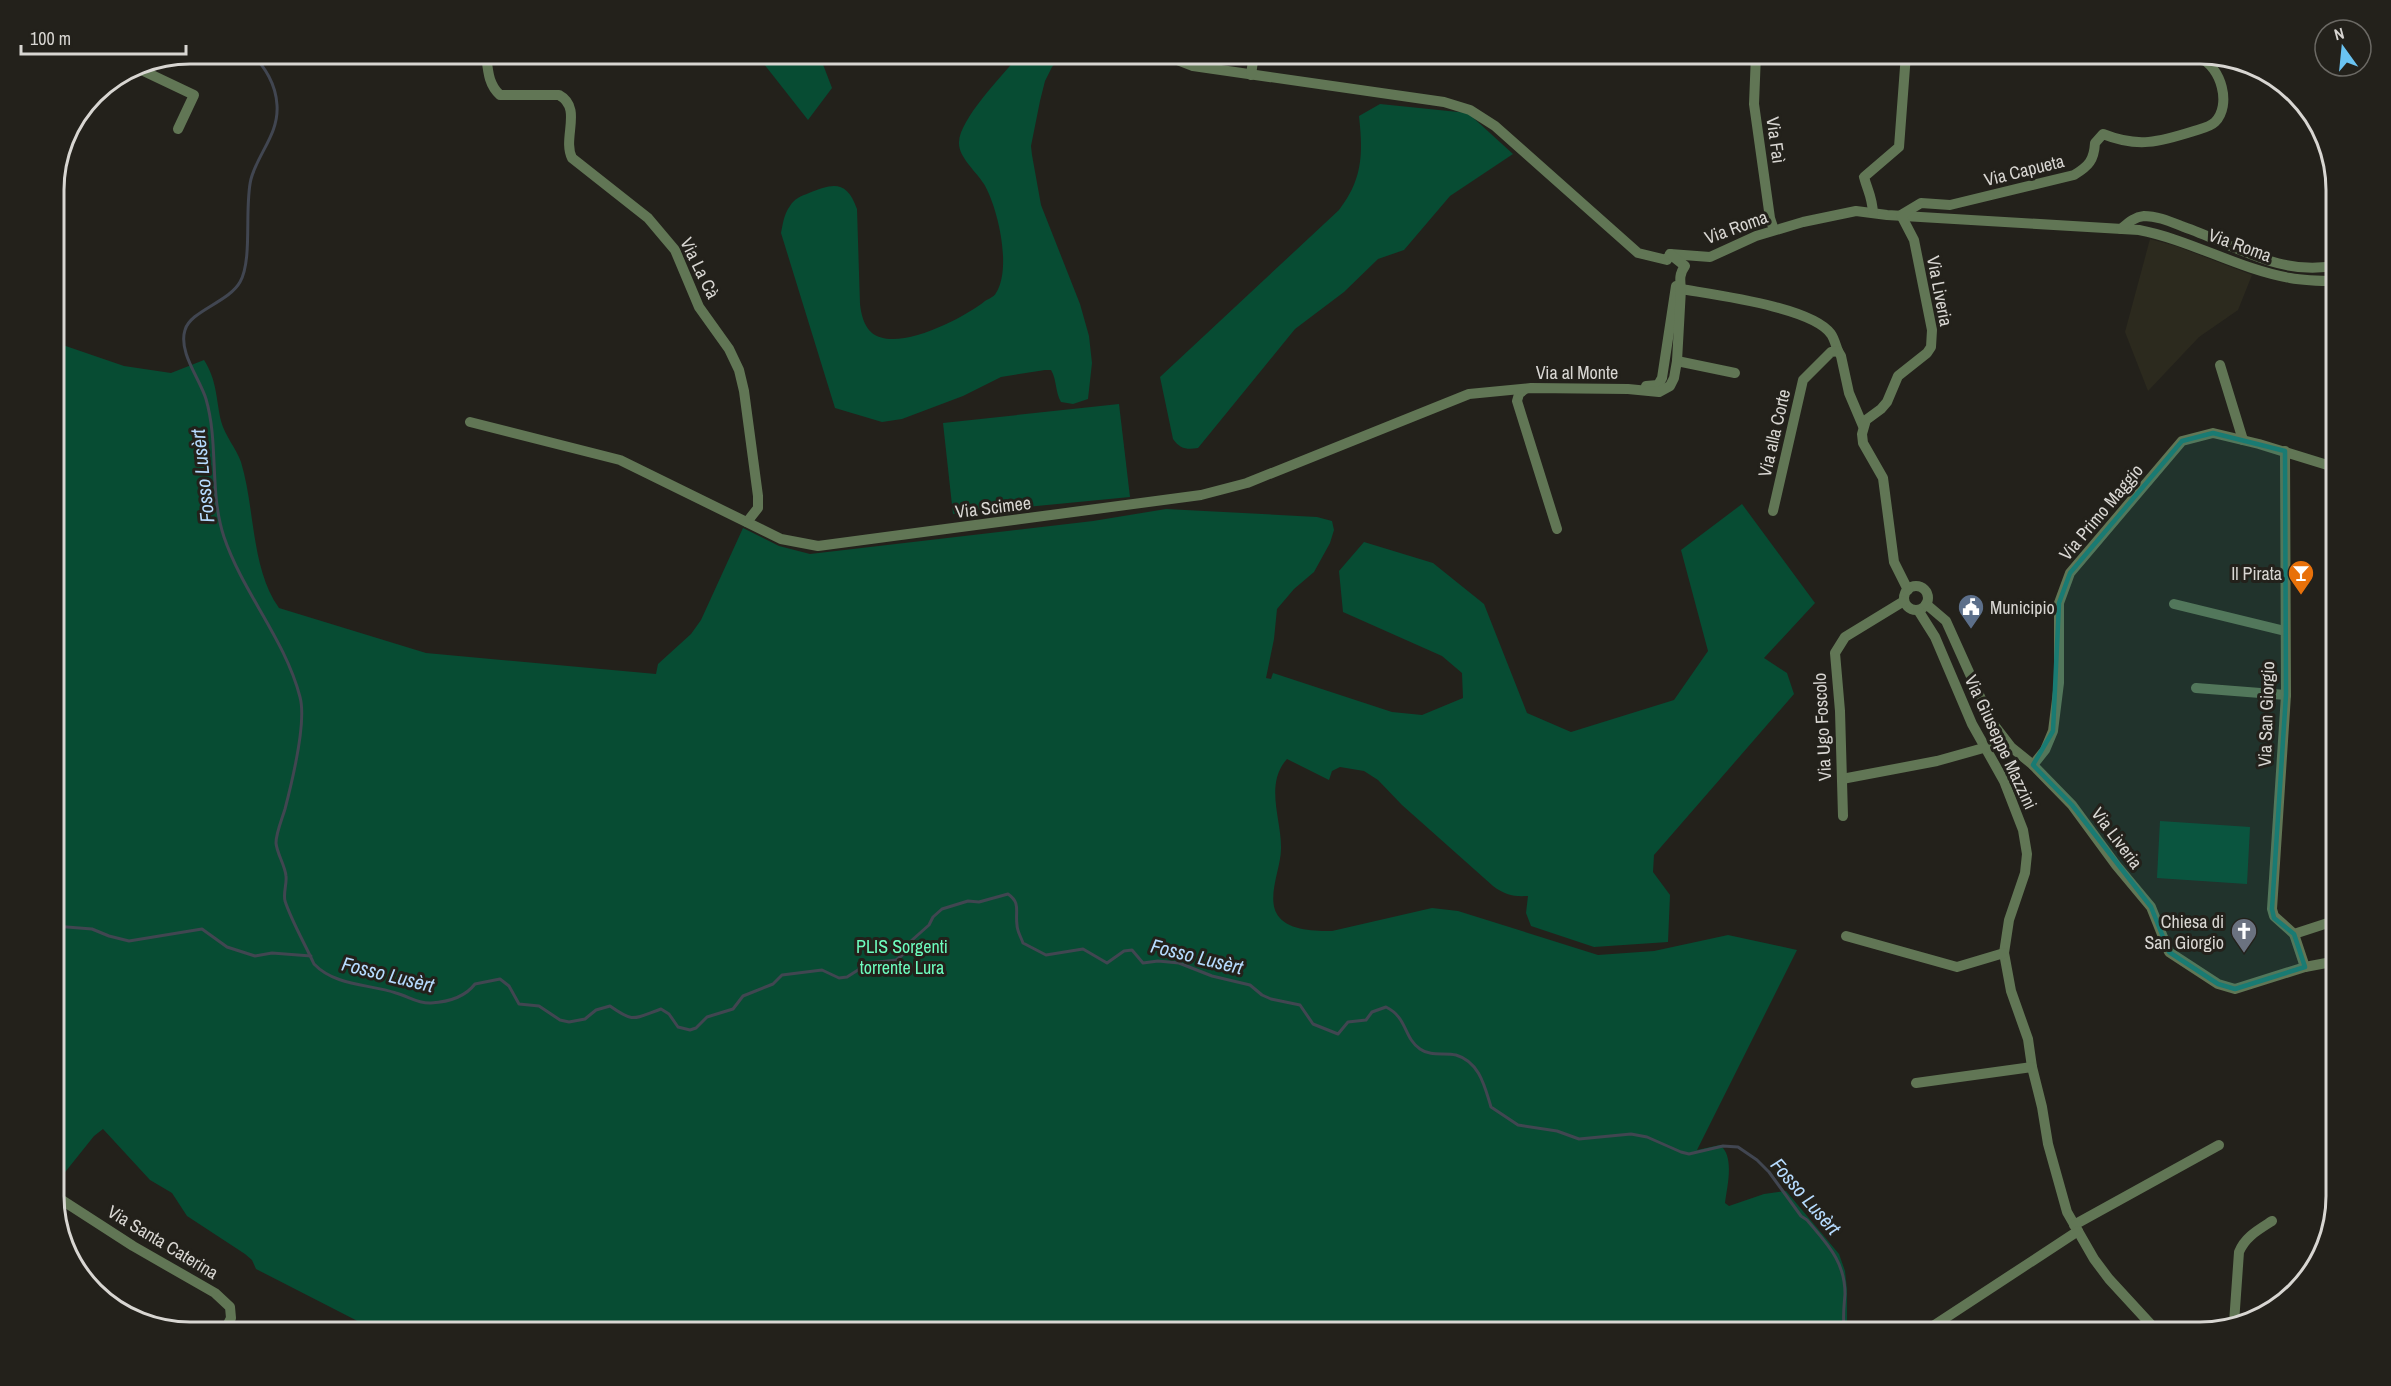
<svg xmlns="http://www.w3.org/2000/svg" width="2391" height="1386" font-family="'Archivo Narrow',sans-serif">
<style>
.built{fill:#2c2a1e}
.green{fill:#074c33}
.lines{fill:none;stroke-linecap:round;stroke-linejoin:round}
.stream{stroke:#414651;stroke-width:3}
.minor{stroke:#617655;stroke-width:10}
.marked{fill:#197b73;fill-opacity:0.2;stroke:#197b73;stroke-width:4.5;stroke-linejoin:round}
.labels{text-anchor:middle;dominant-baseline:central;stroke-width:6;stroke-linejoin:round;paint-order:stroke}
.street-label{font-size:18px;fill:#d8d6d2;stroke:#23211b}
.poi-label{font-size:18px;fill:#d8d6d2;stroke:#23211b;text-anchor:end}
.park-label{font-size:18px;fill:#6dfdbe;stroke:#23211b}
.water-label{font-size:20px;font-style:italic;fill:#b6dbfe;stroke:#23211b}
.rim{fill:none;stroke:#d8d6d2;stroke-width:3}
</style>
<rect width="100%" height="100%" fill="#23211b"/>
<!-- built -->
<path class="built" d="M2150 239 2176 246 2252 275 2238 310 2199 337 2148 391 2125 332Z"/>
<!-- green -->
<g class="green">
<path d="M756 54H819L832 88 808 120Z"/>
<path d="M1020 54H1063L1052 67 1045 81 1040 101 1031 146 1032 155 1041 205 1080 304 1089 336 1092 363 1088 399 1073 404 1061 402C1055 392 1057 380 1051 370H1045L1001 377 963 396 902 419 882 422 835 408 781 233C783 223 784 214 790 206 794 199 801 196 809 193 833 183 847 180 857 209 858 241 859 273 860 304 861 314 864 326 872 333 897 353 964 318 985 301 988 299 994 297 996 293 1012 268 998 208 984 184 977 172 958 157 959 142 960 118 1004 74 1020 54Z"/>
<path d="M1380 104 1468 113 1513 154 1450 196 1404 250 1378 259 1344 292 1295 329 1198 448C1187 450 1180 449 1173 439L1160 377 1339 210C1363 179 1363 153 1359 116Z"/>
<path d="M54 342 124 366 171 373 204 360C217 380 216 399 221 421 225 436 236 448 241 462 255 508 251 569 279 608L426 653 656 674 658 664 691 634 701 620 743 528 779 546 810 554 1093 521 1166 509 1317 517 1332 521 1334 530 1330 543 1314 572 1294 589 1277 609 1274 639 1266 678 1271 679 1273 673 1392 712 1422 715 1463 698 1462 673 1442 656 1343 612 1339 571 1364 542 1433 563 1484 604 1527 713 1571 732 1674 700 1708 651 1681 550 1742 504 1815 603 1764 658 1787 673 1794 694 1654 855 1653 872 1670 895 1668 942 1594 947 1531 926 1526 913 1528 896C1514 897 1505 895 1493 886L1402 805 1378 780 1364 771 1340 767 1332 771 1329 780 1287 759C1264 784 1282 821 1281 849 1281 869 1265 900 1279 917 1290 931 1316 931 1332 931L1432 908 1458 911 1598 955 1654 951 1728 935 1797 950 1697 1150 1720 1145C1735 1157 1727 1186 1725 1203L1729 1206 1764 1194 1786 1191 1839 1254 1845 1271 1847 1289V1332H379L256 1269 252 1260 245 1254 187 1216 172 1193 150 1180 103 1129 94 1136 54 1186Z"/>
<path d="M1119 404 1130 497 953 514 943 423Z"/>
<path d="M2160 821 2250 827 2247 884 2157 878Z"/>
</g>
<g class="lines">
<!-- stream -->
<g class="stream">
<path d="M251 54C265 66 276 85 277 105 279 134 258 153 251 179 244 207 253 259 240 282 229 302 190 311 185 330 178 352 200 379 206 399 219 444 209 492 224 537 243 593 285 639 300 697 307 723 292 782 285 809 282 819 276 833 276 843 277 854 285 865 286 876 287 884 283 893 285 901 292 922 305 944 314 964 335 986 369 984 396 993 408 996 418 1004 431 1003 448 1002 465 997 475 984L500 979 509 986 519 1004 539 1006 560 1020 569 1022 585 1019 596 1010 610 1006C634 1023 633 1019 661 1009L669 1014 678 1027 690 1030 696 1028 707 1017 733 1009 743 996 773 984 782 975 822 970 839 978 847 977 869 963 896 960 905 953 911 941 929 925 933 917 942 909 968 901 979 902 1008 894C1021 903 1015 911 1017 925 1017 931 1021 937 1023 943L1046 955 1083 949 1107 963 1124 951 1132 950 1143 963 1158 961 1179 963 1212 976 1250 985 1262 995 1271 999 1300 1005 1313 1024 1338 1034 1348 1022 1366 1020 1372 1012 1386 1007C1408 1018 1403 1037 1420 1049 1431 1057 1445 1052 1456 1055 1480 1062 1485 1088 1491 1107L1518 1125 1557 1131 1579 1139 1631 1134 1647 1137 1681 1152 1689 1154 1723 1146 1738 1147 1757 1160 1769 1172 1801 1216 1807 1220C1827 1244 1845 1261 1845 1294 1844 1307 1842 1320 1845 1332"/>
<path d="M54 926 92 929 109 936 129 941 202 929 227 947 255 956 272 953 311 956"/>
</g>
<!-- minor -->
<g class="minor">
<path d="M486 54C488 70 488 84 500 95H559C583 108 562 138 572 158L648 218 675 250 699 307 729 349 739 370 744 391 758 496V508L747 522"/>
<path d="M1162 54 1193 66 1444 102 1470 110 1495 126 1638 253 1667 260 1670 254 1710 257 1756 236 1803 222 1856 211 1887 215 2139 230C2191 240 2238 269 2290 278 2306 281 2321 281 2337 281"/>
<path d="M1756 54 1754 104 1770 218 1774 230"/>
<path d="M135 67 194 95 178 129"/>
<path d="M1251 75 1254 54"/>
<path d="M1873 213C1872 196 1868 192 1864 177L1899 147 1906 54"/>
<path d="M2121 229C2128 223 2134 217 2144 216 2158 216 2171 222 2184 227 2233 244 2283 278 2337 265"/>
<path d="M1681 289C1715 295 1812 307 1831 334 1834 338 1836 346 1838 351"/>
<path d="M1677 361 1735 373"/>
<path d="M2220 365 2243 440"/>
<path d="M1646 386 1658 385 1662 378 1676 286"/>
<path d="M1525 389 1519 394 1517 401 1557 529"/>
<path d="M470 422 620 460 781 539 818 546 1201 495 1247 483 1469 394 1531 388 1628 389 1659 392 1670 386 1674 378 1677 361 1681 289C1680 280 1679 274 1685 266L1670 254"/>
<path d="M2285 451 2286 695 2272 909 2274 916 2294 934 2305 967"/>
<path d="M1773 511 1803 380 1831 352 1838 351 1841 356 1849 393 1863 426"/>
<circle cx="1916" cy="598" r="12"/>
<path d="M1908 590 1894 562 1883 478 1863 443 1862 434 1866 420 1881 409 1887 402 1898 376 1927 353 1931 347 1932 330 1914 240 1901 215 1921 203 1950 205 2074 175C2089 166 2094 160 2095 143L2103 134C2138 148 2159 142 2194 131 2200 129 2210 127 2215 122 2232 105 2221 67 2200 58 2195 56 2187 55 2182 54"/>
<path d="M1926 604 1946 621 1991 721 2011 747 2033 765 2072 805 2116 865 2151 907 2169 952 2218 984 2235 989 2305 967 2337 961"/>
<path d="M2174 604 2285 631"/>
<path d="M1918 610 1935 637 1972 724 2004 781 2023 830 2027 854 2025 873 2009 920 2004 953 2011 991 2028 1039 2032 1067 2042 1107 2048 1144 2067 1212 2094 1259 2109 1279 2155 1329 2166 1332"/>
<path d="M2196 688 2286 695"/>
<path d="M2033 765 2045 750 2053 731 2059 683V603L2070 573 2182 441 2213 433 2259 444 2337 468"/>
<path d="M1842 779 1937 761 1987 747"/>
<path d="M1843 816 1840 711 1835 653 1845 637 1904 601"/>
<path d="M2294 934 2337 920"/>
<path d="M1846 936 1957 967 2004 953"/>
<path d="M1916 1083 2032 1067"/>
<path d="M54 1195 133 1246 215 1293 230 1307 231 1318 224 1332"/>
<path d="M2074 1225 2219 1145"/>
<path d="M2234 1323 2239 1252C2245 1237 2258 1230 2272 1221"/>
<path d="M1924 1332 2078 1231"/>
</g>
</g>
<!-- marked area -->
<path class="marked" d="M2213 433 2285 451 2286 695 2272 909 2274 918 2294 934 2305 967 2235 989 2218 984 2169 952 2151 907 2072 805 2033 765 2053 731 2059 603 2070 573 2182 441Z"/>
<!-- icons -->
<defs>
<g id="bar-pin" transform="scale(1.35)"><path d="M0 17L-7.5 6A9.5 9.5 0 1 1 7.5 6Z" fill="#e8710a" stroke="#23211b"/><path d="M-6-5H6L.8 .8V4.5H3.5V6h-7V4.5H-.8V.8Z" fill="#fff"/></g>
<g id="civic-pin" transform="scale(1.35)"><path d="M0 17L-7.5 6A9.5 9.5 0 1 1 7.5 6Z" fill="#5c6f8a" stroke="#23211b"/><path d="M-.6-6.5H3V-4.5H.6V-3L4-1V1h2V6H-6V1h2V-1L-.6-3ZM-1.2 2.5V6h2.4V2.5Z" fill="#fff"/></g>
<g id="church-pin" transform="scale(1.35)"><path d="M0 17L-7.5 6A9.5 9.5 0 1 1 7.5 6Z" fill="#6b7280" stroke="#23211b"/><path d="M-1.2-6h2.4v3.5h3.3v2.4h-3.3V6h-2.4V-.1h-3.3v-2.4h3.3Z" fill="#fff"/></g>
</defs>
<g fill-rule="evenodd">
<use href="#bar-pin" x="2301" y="573"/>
<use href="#civic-pin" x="1971" y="607"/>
<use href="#church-pin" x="2244" y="931"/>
</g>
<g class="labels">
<!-- street labels -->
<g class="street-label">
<text transform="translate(1776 140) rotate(82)">Via Faì</text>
<text transform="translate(2024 170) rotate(-14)">Via Capueta</text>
<text transform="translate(1736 227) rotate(-20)">Via Roma</text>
<text transform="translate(2240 245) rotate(20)">Via Roma</text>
<text transform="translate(700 268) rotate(64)">Via La Cà</text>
<text transform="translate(1940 291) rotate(79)">Via Liveria</text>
<text x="1577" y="372">Via al Monte</text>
<text transform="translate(1774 433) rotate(-77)">Via alla Corte</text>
<text transform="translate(993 507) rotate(-7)">Via Scimee</text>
<text transform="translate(2101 512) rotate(-50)">Via Primo Maggio</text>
<text transform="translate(2266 714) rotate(-88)">Via San Giorgio</text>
<text transform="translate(1822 727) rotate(-93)">Via Ugo Foscolo</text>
<text transform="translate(2001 742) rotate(65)">Via Giuseppe Mazzini</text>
<text transform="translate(2117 838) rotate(53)">Via Liveria</text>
<text transform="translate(163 1242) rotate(31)">Via Santa Caterina</text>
</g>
<!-- poi labels -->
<g class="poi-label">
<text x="2282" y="573">Il Pirata</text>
<text x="1990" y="607" text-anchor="start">Municipio</text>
<text x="2224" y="921">Chiesa di<tspan x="2224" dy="21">San Giorgio</tspan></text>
</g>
<!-- park labels -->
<g class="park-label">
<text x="902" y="946">PLIS Sorgenti<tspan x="902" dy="21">torrente Lura</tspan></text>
</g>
<!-- water labels -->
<g class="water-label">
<text transform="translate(202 476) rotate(-96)">Fosso Lusèrt</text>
<text transform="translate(1197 956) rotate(14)">Fosso Lusèrt</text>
<text transform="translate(388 974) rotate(14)">Fosso Lusèrt</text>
<text transform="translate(1806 1196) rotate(49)">Fosso Lusèrt</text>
</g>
</g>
<!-- crop -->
<path d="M0 0H2391V1386H0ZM190 64H2200A126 126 0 0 1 2326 190V1196A126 126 0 0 1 2200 1322H190A126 126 0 0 1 64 1196V190A126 126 0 0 1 190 64Z" fill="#23211b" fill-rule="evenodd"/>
<path class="rim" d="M190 64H2200A126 126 0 0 1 2326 190V1196A126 126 0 0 1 2200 1322H190A126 126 0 0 1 64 1196V190A126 126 0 0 1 190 64Z"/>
<!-- north arrow -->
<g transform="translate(2343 48) rotate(345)"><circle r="28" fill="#23211b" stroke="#6b6964" stroke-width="1.5"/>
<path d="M0-4.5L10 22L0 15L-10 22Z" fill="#6ac3f1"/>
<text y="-9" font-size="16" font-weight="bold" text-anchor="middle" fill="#d8d6d2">N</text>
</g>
<!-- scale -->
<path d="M21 45v9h165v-9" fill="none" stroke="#d8d6d2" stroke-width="3"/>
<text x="30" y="45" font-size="18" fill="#d8d6d2" stroke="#23211b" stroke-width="4.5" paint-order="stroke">100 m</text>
</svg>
